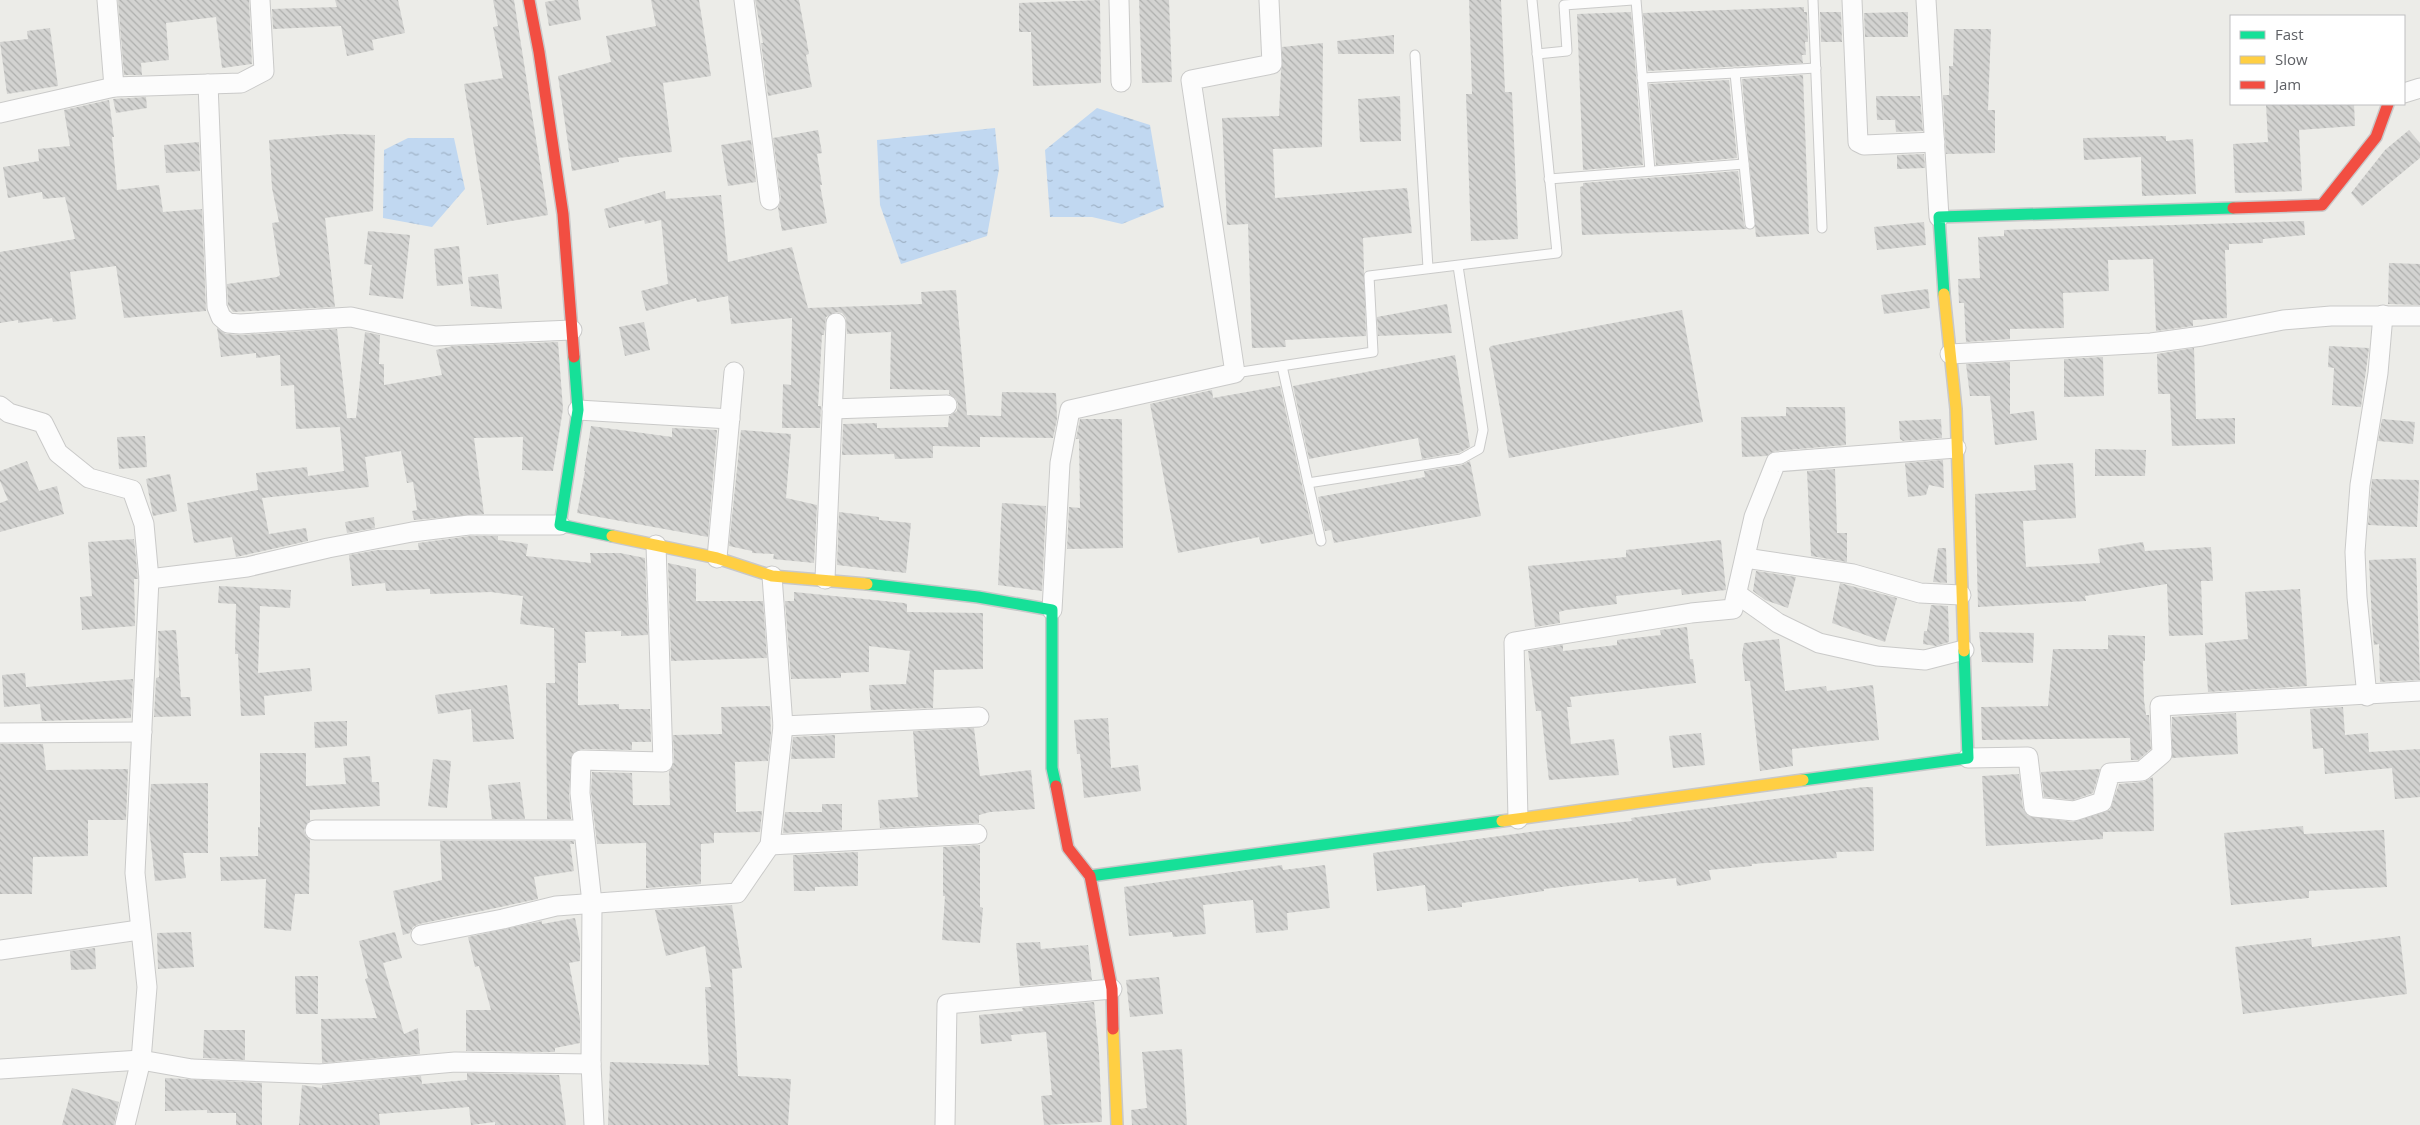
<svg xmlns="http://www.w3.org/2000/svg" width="2420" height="1125" font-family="'Open Sans',sans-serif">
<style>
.water{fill:url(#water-ripples)}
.building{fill:url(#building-back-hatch)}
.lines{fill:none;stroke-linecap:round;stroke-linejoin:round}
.lane-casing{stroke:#cacac9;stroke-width:11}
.street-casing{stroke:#cacac9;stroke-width:21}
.fast-casing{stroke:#c8c8c9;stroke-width:14}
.slow-casing{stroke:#c8c8c9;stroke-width:14}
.jam-casing{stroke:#c8c8c9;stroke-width:14}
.lane{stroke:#fcfcfc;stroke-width:9}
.street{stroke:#fcfcfc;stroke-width:19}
.fast{stroke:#16e098;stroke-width:11}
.slow{stroke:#ffcf43;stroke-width:11}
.jam{stroke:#f24e42;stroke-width:11}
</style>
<defs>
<pattern id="water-ripples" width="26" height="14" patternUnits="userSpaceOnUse" patternTransform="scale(1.25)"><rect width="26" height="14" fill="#c1d8f1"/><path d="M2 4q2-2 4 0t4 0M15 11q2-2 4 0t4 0" fill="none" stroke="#a0b3c7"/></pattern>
<pattern id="building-back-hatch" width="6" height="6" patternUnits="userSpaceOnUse" patternTransform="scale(1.25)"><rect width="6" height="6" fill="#d3d3d1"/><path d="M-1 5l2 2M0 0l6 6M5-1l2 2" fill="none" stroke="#aeafad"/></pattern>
</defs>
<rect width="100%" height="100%" fill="#ecece8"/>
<!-- water -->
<g class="water">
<path d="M1097 108 1150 125 1164 207 1122 224 1092 217H1050L1045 150Z"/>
<path d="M995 128 999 169 987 236 901 264 880 205 877 140Z"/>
<path d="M408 138H454L465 189 432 227 383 218 384 150Z"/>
</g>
<!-- building -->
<g class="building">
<path d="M118 0H249L252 64 222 68 216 17 166 23 169 60 141 63 142 75H124Z"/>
<path d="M335 0H398L405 33 372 40 374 50 347 56 341 26 273 29 272 9 337 7Z"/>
<path d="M493 0H514L548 215 487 225 464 84 503 78 493 27 498 26Z"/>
<path d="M557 0H578L581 20 549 26 545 2Z"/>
<path d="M651 0H699L711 76 663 83 672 152 618 158 619 162 572 171 558 76 611 62 606 36 656 26Z"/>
<path d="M755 0H799L809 54 806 55 812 87 768 96 761 43H763Z"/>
<path d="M1100 0 1101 83 1033 86 1031 32H1019V3Z"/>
<path d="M1139 0H1169L1172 82 1142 83Z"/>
<path d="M1469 0H1501L1505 92H1512L1518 239 1471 241 1466 94H1472Z"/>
<path d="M1804 7V12H1807L1808 42H1805L1806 55H1802L1803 63 1648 71 1643 13Z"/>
<path d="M1631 12 1643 165 1583 170 1577 14Z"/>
<path d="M1820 12H1841L1842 42H1821Z"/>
<path d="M1908 12V37H1865L1864 13Z"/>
<path d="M50 28 58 86 7 94 0 42 28 39 27 31Z"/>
<path d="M1954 29H1991L1988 110H1995V153L1946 154 1943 95H1949V66H1953Z"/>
<path d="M1394 35V54H1338L1337 41Z"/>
<path d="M1323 43 1322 147 1273 149 1275 198 1407 188 1412 233 1363 238 1366 336 1285 340 1286 347 1252 348 1248 224 1227 225 1222 118 1279 116 1282 47Z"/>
<path d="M1803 75 1809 234 1756 237 1742 79Z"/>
<path d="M1729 80 1737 158 1656 165 1649 84Z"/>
<path d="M1400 96 1401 141 1360 142 1358 99Z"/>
<path d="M1876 96H1920L1923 131 1896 132 1895 120H1877Z"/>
<path d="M146 97 147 108 116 113 113 99Z"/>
<path d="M109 100 114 137H112L117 190 159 185 163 212 202 209 206 311 124 318 116 266 70 272 76 319 53 322 52 318 18 323V320L0 323V252L75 239 65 197 43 199 42 192 8 198 3 167 39 161 38 149 70 146 64 110Z"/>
<path d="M2266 104H2354L2355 126 2299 130 2302 191 2235 193 2233 144 2268 142Z"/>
<path d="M818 130 822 153 817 154 822 185H820L827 223 782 231 778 208 781 199 773 138Z"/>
<path d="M2409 130 2420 143V158L2362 206 2351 193 2385 150Z"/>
<path d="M341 134 375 135 373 211 325 218 335 307 233 312 228 305 227 284 277 277 280 275 272 223 279 222 272 188 269 140Z"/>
<path d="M2166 136V141L2193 139 2196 194 2142 196 2141 157 2084 160 2083 138Z"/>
<path d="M751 140 756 182 728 186 721 145Z"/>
<path d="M199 142 200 171 166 173 164 145Z"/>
<path d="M1924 154 1925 168 1897 169V155Z"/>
<path d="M1738 171 1744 225 1747 229 1582 235 1580 187 1583 186V183Z"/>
<path d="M665 191 666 199 721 195 728 262 792 247 808 308 922 304 921 292 956 290 967 415 1001 416 1002 392 1056 393 1057 419 1053 438 980 437V447L933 446V458L895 459 894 454 842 455 843 424 877 423V428L948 427 949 416 957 411 958 404 956 399 949 394V390L890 389 891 332 847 334 846 318 842 313 836 312 826 317 824 335H822L818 406H821L820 428H782L783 384 791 385 792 318 731 324 728 296 697 302 696 298 646 311 641 291 668 284 661 220 645 224 644 220 609 228 604 209Z"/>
<path d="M2304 221 2305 235 2263 239V243L2229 244V250H2225L2227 318 2193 320V326L2156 331 2153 259 2108 260 2109 291 2063 293 2064 328 2010 329V339L1966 342 1964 303H1959L1958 279 1980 278 1978 237 2004 236V230Z"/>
<path d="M1924 222 1926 245 1877 250 1874 227Z"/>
<path d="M368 231 410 235 403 299 369 295 372 265 364 264Z"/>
<path d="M459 246 463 284 437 286 434 249Z"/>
<path d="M2389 263 2420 264V305L2388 304Z"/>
<path d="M498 274 502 309 471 306 468 277Z"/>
<path d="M1928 289 1930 308 1884 314 1881 295Z"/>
<path d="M1447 304 1452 333 1378 336 1377 317Z"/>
<path d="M1682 310 1703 422 1509 458 1489 348 1491 346Z"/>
<path d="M644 322 650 350 625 356 619 327Z"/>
<path d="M217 328 226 334 241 335 337 329 347 418H356L365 332 380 335 379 364H384V385L442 375 436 350 453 346 558 342 563 409 553 471 522 470 523 437 474 438 484 514 414 520 412 511 417 510 413 482 407 483 401 451 365 457 369 487 262 498 269 534 306 528 308 541 236 557 232 537 194 543 187 503 258 490 256 473 307 467 308 476 344 471 340 427 296 429 294 385 281 386 280 355 256 358V353L221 357Z"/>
<path d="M2329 346 2369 348 2361 407 2332 405 2334 368 2328 367Z"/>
<path d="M2194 348 2196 419 2235 418V444L2172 446 2170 394H2158L2157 354Z"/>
<path d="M1455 355 1470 447 1459 453 1422 459 1418 438 1309 459 1293 386Z"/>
<path d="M2103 357 2104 396 2064 397V359Z"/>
<path d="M2010 362V414L2034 411 2037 440 1995 445 1990 396H1970L1966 364Z"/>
<path d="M1280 386 1313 534 1261 544 1259 537 1178 553 1150 404 1212 390 1213 398Z"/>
<path d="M1786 407H1845L1846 445 1775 451 1767 456 1742 457 1741 417 1786 416Z"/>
<path d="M1080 419H1122L1123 548 1067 549 1069 507 1080 508 1079 439H1076Z"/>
<path d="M1941 419 1942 438 1903 441 1900 439 1899 421Z"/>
<path d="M2382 419 2415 422 2413 444 2378 441Z"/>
<path d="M591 426 672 437V428L717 430 708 537 577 513 585 471H584Z"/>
<path d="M741 430 791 434 786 498 817 505 814 563 773 559 774 554 752 553V551L729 546Z"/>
<path d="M145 436 147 467 119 469 117 437Z"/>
<path d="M2095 449 2146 450 2145 476H2095Z"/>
<path d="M1943 460 1944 488 1929 485 1926 495 1908 497 1905 463Z"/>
<path d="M27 461 39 491 57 486 64 514 0 532V503L8 500 0 481V471Z"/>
<path d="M1470 461 1481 516 1334 543 1331 530 1325 531 1318 497 1425 477 1424 471 1462 465Z"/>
<path d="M2073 463 2076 518 2023 521 2026 567 2100 563 2098 549 2143 542 2145 551 2211 547 2213 581H2201L2203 635 2169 636 2167 584 2085 596 2086 601 1978 607 1975 494 2036 490 2034 465Z"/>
<path d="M1835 469 1837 533H1847V562L1811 556 1807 471Z"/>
<path d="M170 474 177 511 153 516 146 479Z"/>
<path d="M2372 479 2419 480 2417 527 2368 525Z"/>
<path d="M1002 503 1046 506 1042 591 998 585Z"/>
<path d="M839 512 879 517V520L911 523 906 573 837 565Z"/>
<path d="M374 517 375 528 347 533 345 522Z"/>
<path d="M470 536H498V540L528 544 526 556 591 563 590 553H620L645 558 648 635 621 636V631L585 632 586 663H578V705L619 704V709H650L651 742H632V750L581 749 572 754 569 793 571 819H547L546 683H555L554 628 520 624 523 596 491 592 430 594V589L386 591 385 583 352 586 349 555 378 550H419L418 543Z"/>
<path d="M134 539 138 579H134L135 626 82 630 80 597 92 596 88 542Z"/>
<path d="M1721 540 1726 590 1682 595 1681 589 1616 596 1617 604 1566 610 1559 612 1560 623 1535 627 1528 566 1626 557V550Z"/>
<path d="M1938 548H1946L1947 583 1933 582Z"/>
<path d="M2416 558 2420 680 2380 682 2379 644 2374 645 2372 623 2369 560Z"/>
<path d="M668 563 696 569V601H763L767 658 671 661Z"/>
<path d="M1756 571 1796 577 1788 608 1765 600 1753 591Z"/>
<path d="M1840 583 1897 598 1885 642 1832 623Z"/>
<path d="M219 586 291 590 290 608 260 606 258 673 310 668 312 691 264 696 265 715 241 716 238 654H235L236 604 218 603Z"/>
<path d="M2300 589 2307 686 2208 692 2205 643 2248 639 2245 592Z"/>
<path d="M794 592 904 603 907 604V612L983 613V669L934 670 933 708 871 710 869 685 906 684 910 651 869 646V672L841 673V678L791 679 785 601H794Z"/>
<path d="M1931 605 1948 606 1949 642 1936 646 1923 644 1924 631H1927Z"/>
<path d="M1687 627 1690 659H1693L1696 683 1570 697 1572 707H1567L1571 744 1614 739 1619 775 1549 780 1541 711H1536L1528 651 1563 645V651L1617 645V640L1661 635 1660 630Z"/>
<path d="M176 630 181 697H190L191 716 154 717 156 678 159 677 158 631Z"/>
<path d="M1979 632 2034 633 2033 663 1982 662Z"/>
<path d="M2108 635 2145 636V661H2143L2144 700 2146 715H2149L2151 749 2138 760H2131L2130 738 1982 740 1981 707 2048 706 2053 649H2108Z"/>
<path d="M1779 639 1785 691 1826 686 1827 691 1873 685 1879 740 1792 749 1793 766 1760 771 1750 681H1745L1742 655 1744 643Z"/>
<path d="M25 673 26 687 133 679 131 718 42 721 40 704 4 707 2 675Z"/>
<path d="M507 685 514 739 473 742 471 709 438 714 435 695Z"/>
<path d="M770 706 771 734 768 761 735 762 736 812 762 811 760 832 714 833V843L701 844V884L646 888V843L597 844 591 793 592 772 632 773 633 805H670L669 771 674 762 673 735 722 734 721 707Z"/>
<path d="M2343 707 2345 735 2368 733 2369 752 2420 749V797L2395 799 2392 768 2325 774 2323 748 2313 749 2310 709Z"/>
<path d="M2236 713 2238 754 2172 758V717Z"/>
<path d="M1108 718 1111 768 1138 765 1141 791 1084 798 1080 754H1077L1074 720Z"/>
<path d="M347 721V746L315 748 314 722Z"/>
<path d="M974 728 980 776 1031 770 1035 809 990 812 979 815V823L880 828 878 800 918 797 913 731Z"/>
<path d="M1701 733 1705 765 1673 768 1669 736Z"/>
<path d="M835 735V758L791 759 793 737Z"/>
<path d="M0 744H43L46 770 128 769 126 820H88V856L33 857 32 894H0Z"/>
<path d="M260 753H306V786L346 784 343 758 370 756 372 782H379L380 806 310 810V820L304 830 306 836 310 840 309 894H295L291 931 264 928 266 879 221 881 220 857 258 856V827H260Z"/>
<path d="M433 759 451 761 447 808 428 806Z"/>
<path d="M2100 769 2093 793 2073 800 2044 797 2041 772Z"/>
<path d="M2019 774 2023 808 2028 816 2073 822 2110 810 2119 784 2143 782 2153 777 2154 831 2103 832V839L1986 846 1982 776Z"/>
<path d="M520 782 525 819H492L488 785Z"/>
<path d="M208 783V853H183L186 878 155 881 149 826 151 784Z"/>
<path d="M1864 787H1873L1874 851 1836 852 1837 858 1752 864V866L1709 870 1711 880 1677 886 1676 878 1639 882 1638 878 1544 889V891L1462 903V907L1428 911 1425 885 1377 891 1373 853 1538 831 1632 821 1631 818Z"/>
<path d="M822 804H842V830L783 833 785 812H822Z"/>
<path d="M2303 826 2304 834 2384 830 2387 887 2309 891V898L2231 905 2224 833Z"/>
<path d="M440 841H574V844H570L574 871 534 877 538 899 419 924 413 927 410 933 403 935 393 891 442 880Z"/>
<path d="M980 845V907L983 908 980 943 942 940 945 896H943V847Z"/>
<path d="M858 852V886L815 887V891H794L793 855Z"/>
<path d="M1282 865 1283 870 1325 865 1330 908 1287 913 1288 930 1256 933 1253 900 1203 905 1206 934 1173 937 1172 932 1129 936 1124 887Z"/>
<path d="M732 905 742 968 732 969 738 1076 791 1079 788 1125H608L610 1062 709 1065 705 987H711L705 946 666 956 655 910Z"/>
<path d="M575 918 580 944V961L569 963 580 1019V1043L555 1048V1052L466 1051V1010H491L479 966 475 967 468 937 542 921V924Z"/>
<path d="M191 932 194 967 158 969 157 933Z"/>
<path d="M395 932 402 958 383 963 404 1034 418 1028 420 1054 322 1063 321 1019 377 1018 365 979 368 978 359 941Z"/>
<path d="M2400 936 2407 994 2243 1014 2235 947 2311 938 2312 947Z"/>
<path d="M1040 942 1041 949 1088 945 1092 980 1020 986 1016 943Z"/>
<path d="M95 948 96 969 71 970 70 951Z"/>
<path d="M295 976H318V1014H296Z"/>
<path d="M1159 977 1163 1014 1130 1017 1126 980Z"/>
<path d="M1094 1002 1099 1053 1102 1122 1044 1125 1041 1096 1052 1095 1046 1032 1011 1035 1012 1041 981 1044 979 1015 1023 1011 1022 1008Z"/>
<path d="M204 1030H245V1060L203 1058Z"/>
<path d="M1182 1049 1187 1125H1132L1131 1110 1147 1108 1142 1052Z"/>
<path d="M467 1073 559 1075 566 1125H495V1122L471 1125 469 1107 379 1114 380 1125H299L302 1085 322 1088V1085L421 1076 422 1084 467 1080Z"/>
<path d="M165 1078 262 1083V1125H236V1113H207V1110L165 1111Z"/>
<path d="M72 1088 119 1102 114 1125H62Z"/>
</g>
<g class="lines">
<!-- lane casing -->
<g class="lane-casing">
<g id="lane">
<path d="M1636 0 1650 171"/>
<path d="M1813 0 1822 228"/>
<path d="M1537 54 1567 51 1564 5 1633 0"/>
<path d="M1415 55 1428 268"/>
<path d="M1642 78 1735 73"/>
<path d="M1549 179 1744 164"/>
<path d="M1750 224 1735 73 1816 68"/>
<path d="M1282 366 1321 541"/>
<path d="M1235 373 1373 352 1369 276 1557 253 1532 0"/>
<path d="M1308 483 1461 459 1479 449 1483 430 1458 266"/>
</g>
</g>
<!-- street casing -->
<g class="street-casing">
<g id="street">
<path d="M107 0 114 87"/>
<path d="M744 0 770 200"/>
<path d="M1119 0 1121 82"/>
<path d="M1852 0 1858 142 1864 145 1935 142"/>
<path d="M1926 0 1939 217"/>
<path d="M208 84 217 307 221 317 228 323 240 324 351 317 435 336 572 330"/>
<path d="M2404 93 2420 88"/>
<path d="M0 113 114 87 241 83 264 71 260 0"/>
<path d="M1950 354 2151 343 2202 336 2283 320 2331 316H2420"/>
<path d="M0 406 9 413 43 423 58 453 89 478 132 490 144 524 149 579 135 873 147 987 141 1060 125 1125"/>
<path d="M832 409 947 405"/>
<path d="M578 410 730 419"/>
<path d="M717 558 734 372"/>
<path d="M1745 558 1853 574 1920 593 1961 595"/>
<path d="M149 579 247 567 328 548 412 532 469 525H560"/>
<path d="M825 579 836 323"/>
<path d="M1737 594 1778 623 1819 643 1877 656 1925 660 1964 650"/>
<path d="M1052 610 1060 463 1070 410 1235 373 1191 80 1272 64 1269 0"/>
<path d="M2367 696 2357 597 2355 552 2360 485 2378 373 2383 315"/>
<path d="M783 726 979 717"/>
<path d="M0 733 142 732"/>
<path d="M1968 758 2028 757 2034 807 2074 811 2102 802 2110 773 2142 771 2162 754 2160 706 2420 691"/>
<path d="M1518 819 1514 642 1691 613 1733 609 1754 517 1776 462 1956 448"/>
<path d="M315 830H583"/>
<path d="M770 845 977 834"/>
<path d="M421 935 503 919 556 906 737 893 770 845 783 726 772 576"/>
<path d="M0 950 139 930"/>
<path d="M0 1069 141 1060 192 1069 320 1074 455 1062 591 1064"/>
<path d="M594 1125 591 1064 592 903 580 793 581 760 663 762 656 545"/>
<path d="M945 1125 947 1004 1112 989"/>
</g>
</g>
<!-- fast casing -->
<g class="fast-casing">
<g id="fast">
<path d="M1944 294 1939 217 2233 208"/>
<path d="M574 357 578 410 560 525 612 536"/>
<path d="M867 584 978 597 1052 610V768L1056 786"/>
<path d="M1803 780 1968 758 1964 651"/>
<path d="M1090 876 1502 821"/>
</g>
</g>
<!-- slow casing -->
<g class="slow-casing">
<g id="slow">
<path d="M1944 294 1956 409 1964 651"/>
<path d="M612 536 717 558 772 576 867 584"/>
<path d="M1502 821 1803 780"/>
<path d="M1113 1029 1117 1125"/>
</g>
</g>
<!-- jam casing -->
<g class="jam-casing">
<g id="jam">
<path d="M529 0 539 52 563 214 574 357"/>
<path d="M2233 208 2322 205 2376 137 2388 104"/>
<path d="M1056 786 1068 848 1090 876 1112 989 1113 1029"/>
</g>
</g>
<!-- lane -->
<use href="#lane" class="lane"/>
<!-- street -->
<use href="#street" class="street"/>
<!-- fast -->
<use href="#fast" class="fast"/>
<!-- slow -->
<use href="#slow" class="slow"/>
<!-- jam -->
<use href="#jam" class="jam"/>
</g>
<!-- legend -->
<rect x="2230" y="15" width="175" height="90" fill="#ffffff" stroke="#bfbfc1"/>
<rect x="2240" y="31" width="25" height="8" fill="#16e098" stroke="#bfbfc1"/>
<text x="2275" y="40" font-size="15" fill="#5e6065">Fast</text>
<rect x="2240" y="56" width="25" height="8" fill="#ffcf43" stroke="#bfbfc1"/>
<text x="2275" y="65" font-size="15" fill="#5e6065">Slow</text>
<rect x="2240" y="81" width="25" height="8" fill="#f24e42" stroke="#bfbfc1"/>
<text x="2275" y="90" font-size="15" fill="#5e6065">Jam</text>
</svg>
